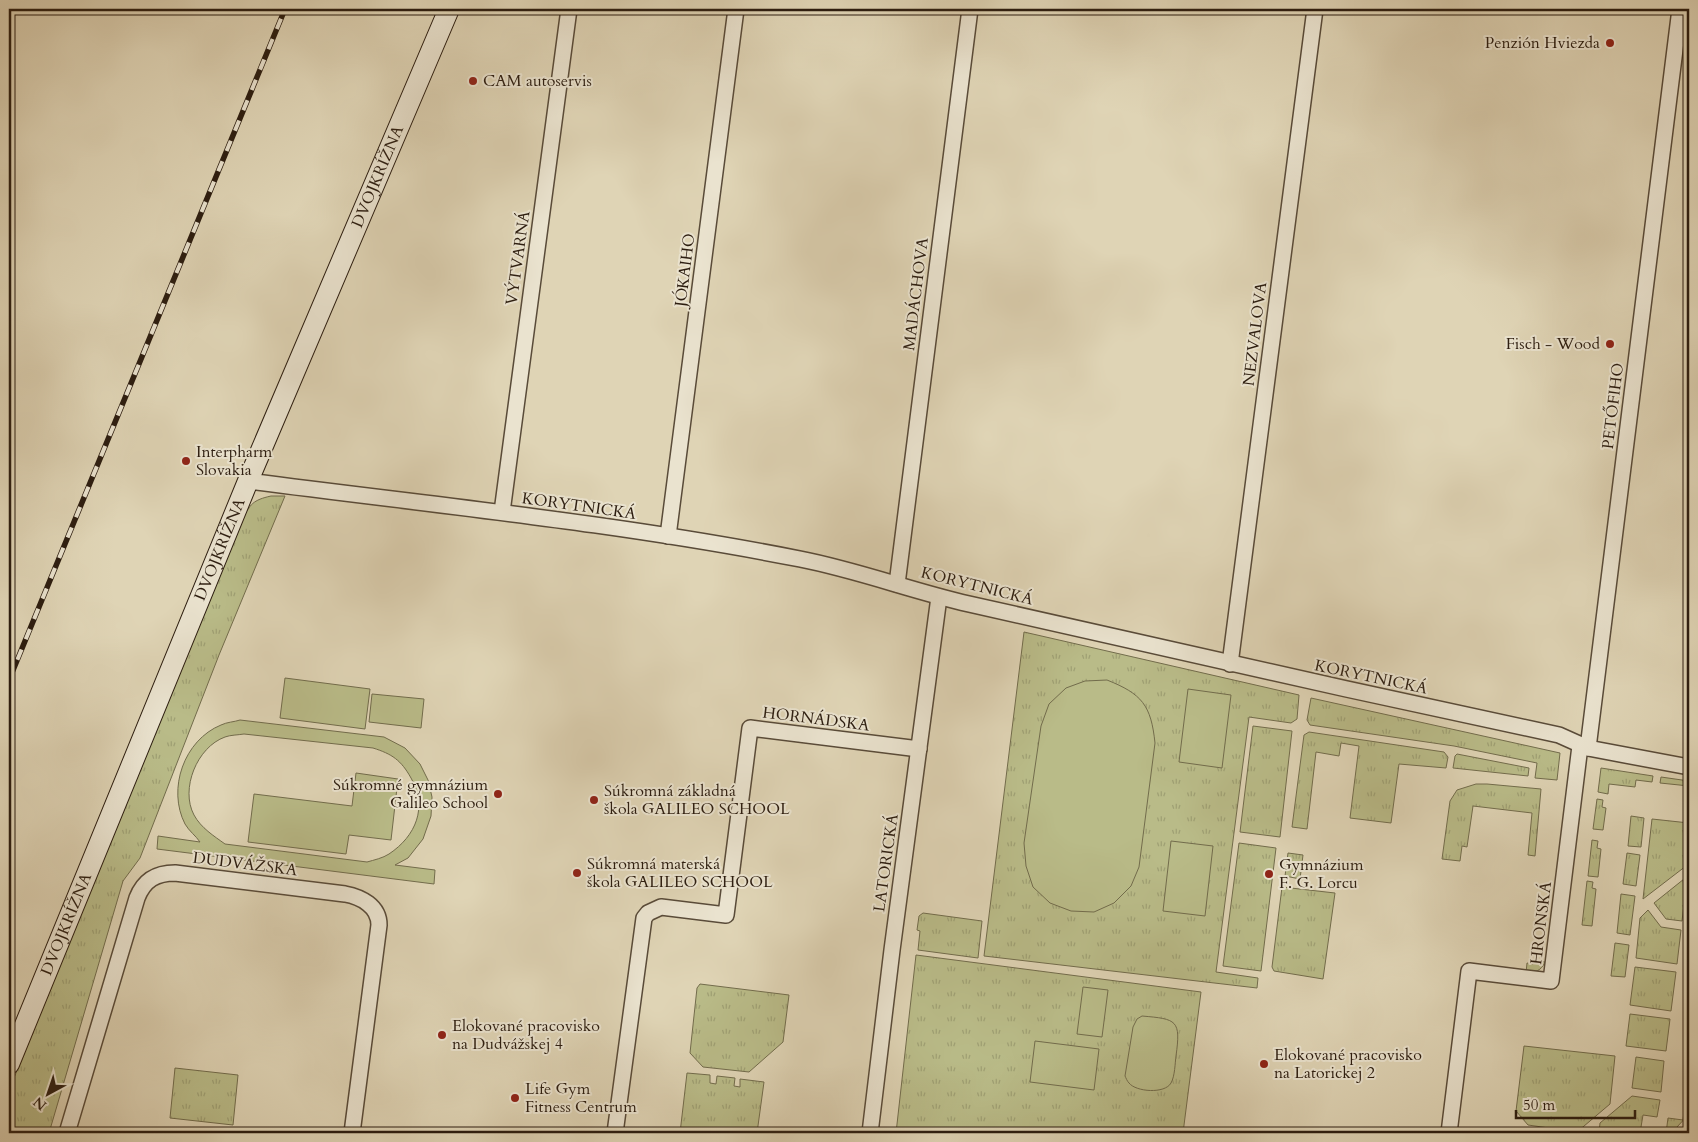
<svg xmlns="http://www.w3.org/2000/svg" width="1698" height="1142" font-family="Cardo,serif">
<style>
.grass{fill:url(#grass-tufts);stroke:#726c4c}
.pitch{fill:#b9bb88;stroke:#726c4c;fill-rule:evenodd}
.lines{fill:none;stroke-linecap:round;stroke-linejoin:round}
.street-casing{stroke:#594b39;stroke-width:18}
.secondary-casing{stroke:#2c1d10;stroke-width:22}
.street{stroke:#eae3cf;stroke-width:15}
.secondary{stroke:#eae3cf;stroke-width:20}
.rail-casing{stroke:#2c1d10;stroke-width:5.5}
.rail{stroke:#eae3cf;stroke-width:4;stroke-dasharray:11;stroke-linecap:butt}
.poi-dot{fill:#8f2418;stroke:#eae3cf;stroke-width:2}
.labels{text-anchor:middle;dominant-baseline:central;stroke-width:4;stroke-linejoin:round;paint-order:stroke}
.poi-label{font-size:16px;fill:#2c1d10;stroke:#eae3cf;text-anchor:start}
.street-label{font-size:16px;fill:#2c1d10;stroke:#eae3cf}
</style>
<defs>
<pattern id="grass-tufts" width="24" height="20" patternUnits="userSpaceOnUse" patternTransform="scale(1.25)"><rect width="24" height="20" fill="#b9bb88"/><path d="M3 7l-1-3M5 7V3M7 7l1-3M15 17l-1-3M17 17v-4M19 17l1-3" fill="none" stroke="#9fa074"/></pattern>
</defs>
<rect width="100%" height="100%" fill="#dfd4b5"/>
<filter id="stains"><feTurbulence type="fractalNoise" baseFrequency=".004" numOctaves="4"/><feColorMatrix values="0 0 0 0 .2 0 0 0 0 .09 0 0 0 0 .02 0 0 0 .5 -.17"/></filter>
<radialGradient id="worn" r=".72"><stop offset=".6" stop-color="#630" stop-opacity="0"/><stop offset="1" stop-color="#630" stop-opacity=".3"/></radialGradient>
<!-- grass -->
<g class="grass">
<path d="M271 496H285L219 655 140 858 123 881 49 1133H9V1090L242 520C250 504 253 500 271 496Z"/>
<path d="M1024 632 1299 695 1297 719 1291 723 1249 717 1216 972 1258 978 1257 988 984 956Z"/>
<path d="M1311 698 1560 753 1557 780 1535 778 1537 763 1454 746 1310 725 1307 720Z"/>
<path d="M1253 726 1292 731 1280 837 1240 832Z"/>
<path d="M1309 732 1444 752 1448 757 1446 768 1399 764 1391 823 1350 818 1359 746 1341 743 1339 756 1316 752 1307 829 1292 827 1304 735Z"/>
<path d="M1457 754 1529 768 1528 776 1453 768 1455 756Z"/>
<path d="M1601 768 1653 776 1652 782 1636 780 1635 787 1609 784 1608 794 1598 792Z"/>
<path d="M1661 777 1689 781V786L1660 783Z"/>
<path d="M1476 784H1487L1541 789 1535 856 1528 855 1532 813 1473 806 1467 847 1462 846 1460 861 1442 859 1450 801 1457 790Z"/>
<path d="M1597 799 1603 800 1602 807 1606 808 1603 830 1593 829Z"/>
<path d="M1631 816 1644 818 1641 847 1628 846Z"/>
<path d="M1652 819 1689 823 1686 866 1643 899Z"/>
<path d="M1592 840 1598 841 1597 848 1601 849 1598 877 1588 876Z"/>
<path d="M1239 843 1276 848 1261 971 1223 966Z"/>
<path d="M1288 853 1303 855 1300 879 1285 876Z"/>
<path d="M1627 853 1640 855 1636 886 1623 884Z"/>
<path d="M1689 875V905L1684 904 1682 921 1666 919 1654 903Z"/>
<path d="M1587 881 1593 882 1592 888 1596 889 1592 926 1582 925Z"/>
<path d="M1282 887 1335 893 1323 979 1274 971 1272 967Z"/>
<path d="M1621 894 1635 896 1630 935 1617 933Z"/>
<path d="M1648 910 1661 927 1681 930 1677 964 1636 958 1640 918Z"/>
<path d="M923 913 982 921 978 958 918 950 920 931 917 930 919 916Z"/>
<path d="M1615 943 1629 945 1625 977 1611 976Z"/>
<path d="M916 955 1201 992 1183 1133H896Z"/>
<path d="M1533 960 1545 962C1541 971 1536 972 1526 973L1527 963 1533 964Z"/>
<path d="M1635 967 1676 972 1671 1011 1630 1005Z"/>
<path d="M700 984 789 995 783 1042 749 1072 703 1067 690 1053 697 988Z"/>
<path d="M1630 1014 1670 1019 1666 1051 1626 1046Z"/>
<path d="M1524 1046 1615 1056 1610 1104 1577 1132 1528 1125 1516 1111Z"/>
<path d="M1636 1057 1664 1061 1661 1092 1632 1088Z"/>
<path d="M175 1068 238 1075 233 1125 170 1118Z"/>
<path d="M687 1073 710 1075V1083L716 1084 717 1076 735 1078 734 1086 740 1087V1079L764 1082 757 1133H680Z"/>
<path d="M1632 1096 1660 1100 1657 1117 1643 1115 1640 1133H1599L1600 1123Z"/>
<path d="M1689 1102V1114L1677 1127V1133H1666L1668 1118 1683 1120 1685 1103Z"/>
</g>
<!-- pitch -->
<g class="pitch">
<path d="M285 678 370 689 365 729 280 718Z"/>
<path d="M1107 680C1142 694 1151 705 1155 743L1139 867 1131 886 1114 903 1094 912 1071 911 1050 903 1033 887 1026 866 1024 843 1041 726 1049 704 1066 688 1085 681Z"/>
<path d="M1188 689 1231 695 1222 768 1179 762Z"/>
<path d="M372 694 424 699 421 728 369 722Z"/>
<path d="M240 720 384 737 405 748 420 764 428 780 432 797 431 816 423 839 408 858 395 865 435 870 434 884 157 849 158 836 200 842C196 836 189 831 185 824 167 789 184 740 221 725 227 722 234 722 240 720ZM244 734 373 748C392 754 401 760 411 778 428 807 416 836 389 854 383 858 374 860 367 862L225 844C214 836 201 828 194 815 180 789 197 747 225 737 230 735 238 735 244 734Z"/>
<path d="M356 773 398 779 391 840 349 835 346 854 248 842 254 794 352 806Z"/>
<path d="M1171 841 1213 846 1205 916 1163 911Z"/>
<path d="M1083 987 1108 990 1102 1037 1077 1034Z"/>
<path d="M1142 1016C1177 1019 1181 1020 1176 1056 1175 1063 1175 1076 1171 1083 1165 1094 1136 1092 1129 1083 1127 1081 1126 1078 1125 1076L1133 1027 1137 1019Z"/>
<path d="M1035 1041 1099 1049 1094 1090 1030 1082Z"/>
</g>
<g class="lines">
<!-- street casing -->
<g class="street-casing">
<g id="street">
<path d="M248 481C432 505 618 523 800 559 857 570 912 591 969 604 1165 649 1362 693 1559 735L1588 748 1689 767"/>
<path d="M502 512 569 9"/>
<path d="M668 536 736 9"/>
<path d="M897 584 970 9"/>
<path d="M1230 664 1315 9"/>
<path d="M1588 748 1680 9"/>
<path d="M67 1133 137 898C144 880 156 873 175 873L345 894C361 897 379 906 379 925L352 1133"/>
<path d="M615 1133 644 918 648 913 661 907 726 915 750 728 919 749"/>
<path d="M870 1133 892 950 939 597"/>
<path d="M1449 1133 1469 971 1551 981 1580 746"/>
</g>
</g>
<!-- secondary casing -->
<g class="secondary-casing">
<g id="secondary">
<path id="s1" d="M9 1064 248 481 449 9"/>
</g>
</g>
<!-- street -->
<use href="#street" class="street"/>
<!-- secondary -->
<use href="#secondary" class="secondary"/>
<!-- rail casing -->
<g class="rail-casing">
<path id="rail" d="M9 680 285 9"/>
</g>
<!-- rail -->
<use href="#rail" class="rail"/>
</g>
<!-- markers -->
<g class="poi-dot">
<circle cx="1610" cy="43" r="5"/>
<circle cx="473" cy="81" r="5"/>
<circle cx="1610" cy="344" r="5"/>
<circle cx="186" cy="461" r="5"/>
<circle cx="498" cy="794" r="5"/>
<circle cx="594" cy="800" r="5"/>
<circle cx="577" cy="873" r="5"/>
<circle cx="1269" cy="874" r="5"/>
<circle cx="442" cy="1035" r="5"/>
<circle cx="1264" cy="1064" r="5"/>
<circle cx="515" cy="1098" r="5"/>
</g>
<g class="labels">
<!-- poi labels -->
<g class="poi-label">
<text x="1600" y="43" text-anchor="end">Penzión Hviezda</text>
<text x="483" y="81">CAM autoservis</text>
<text x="1600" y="344" text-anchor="end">Fisch - Wood</text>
<text x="196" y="452">Interpharm<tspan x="196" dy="18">Slovakia</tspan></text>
<text x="488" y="785" text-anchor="end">Súkromné gymnázium<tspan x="488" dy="18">Galileo School</tspan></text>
<text x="604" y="791">Súkromná základná<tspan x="604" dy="18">škola GALILEO SCHOOL</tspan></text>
<text x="587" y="864">Súkromná materská<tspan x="587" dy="18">škola GALILEO SCHOOL</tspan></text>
<text x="1279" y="865">Gymnázium<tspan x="1279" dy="18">F. G. Lorcu</tspan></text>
<text x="452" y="1026">Elokované pracovisko<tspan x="452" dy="18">na Dudvážskej 4</tspan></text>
<text x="1274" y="1055">Elokované pracovisko<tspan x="1274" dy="18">na Latorickej 2</tspan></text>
<text x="525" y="1089">Life Gym<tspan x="525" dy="18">Fitness Centrum</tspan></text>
</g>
<!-- street labels -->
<g class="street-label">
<text stroke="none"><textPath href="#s1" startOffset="961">DVOJKRÍŽNA</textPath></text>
<text transform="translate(518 258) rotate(-82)">VÝTVARNÁ</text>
<text transform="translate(685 270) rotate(-83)">JÓKAIHO</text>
<text transform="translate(916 294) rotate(-83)">MADÁCHOVA</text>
<text transform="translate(1255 334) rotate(-83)">NEZVALOVA</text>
<text transform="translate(1613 406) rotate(-83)">PETŐFIHO</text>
<text transform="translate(579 506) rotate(8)">KORYTNICKÁ</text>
<text stroke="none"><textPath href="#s1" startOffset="556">DVOJKRÍŽNA</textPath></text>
<text transform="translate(977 586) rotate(14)">KORYTNICKÁ</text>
<text transform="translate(1371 677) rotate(12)">KORYTNICKÁ</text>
<text transform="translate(816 719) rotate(7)">HORNÁDSKA</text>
<text transform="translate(886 863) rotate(-82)">LATORICKÁ</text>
<text transform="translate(245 864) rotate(7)">DUDVÁŽSKA</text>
<text transform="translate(1541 923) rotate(-83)">HRONSKÁ</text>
<text stroke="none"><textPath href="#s1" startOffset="151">DVOJKRÍŽNA</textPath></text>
</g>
</g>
<!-- margin -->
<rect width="1698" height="1142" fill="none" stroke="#dfd4b5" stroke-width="30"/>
<rect x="10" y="10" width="1678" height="1122" fill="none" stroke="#2c1d10" stroke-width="2.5"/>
<rect x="15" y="15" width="1668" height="1112" fill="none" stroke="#2c1d10"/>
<!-- north arrow -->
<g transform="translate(48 1094) rotate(220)" stroke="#eae3cf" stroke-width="4" paint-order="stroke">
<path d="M0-4L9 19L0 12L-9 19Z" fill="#2c1d10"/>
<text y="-8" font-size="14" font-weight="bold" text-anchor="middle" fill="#2c1d10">N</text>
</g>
<!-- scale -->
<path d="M1516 1110v8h119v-8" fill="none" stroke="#2c1d10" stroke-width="2.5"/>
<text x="1523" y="1110" font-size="15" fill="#2c1d10" stroke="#eae3cf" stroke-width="4" paint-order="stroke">50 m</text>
<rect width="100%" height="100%" filter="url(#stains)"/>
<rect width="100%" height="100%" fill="url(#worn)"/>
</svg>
